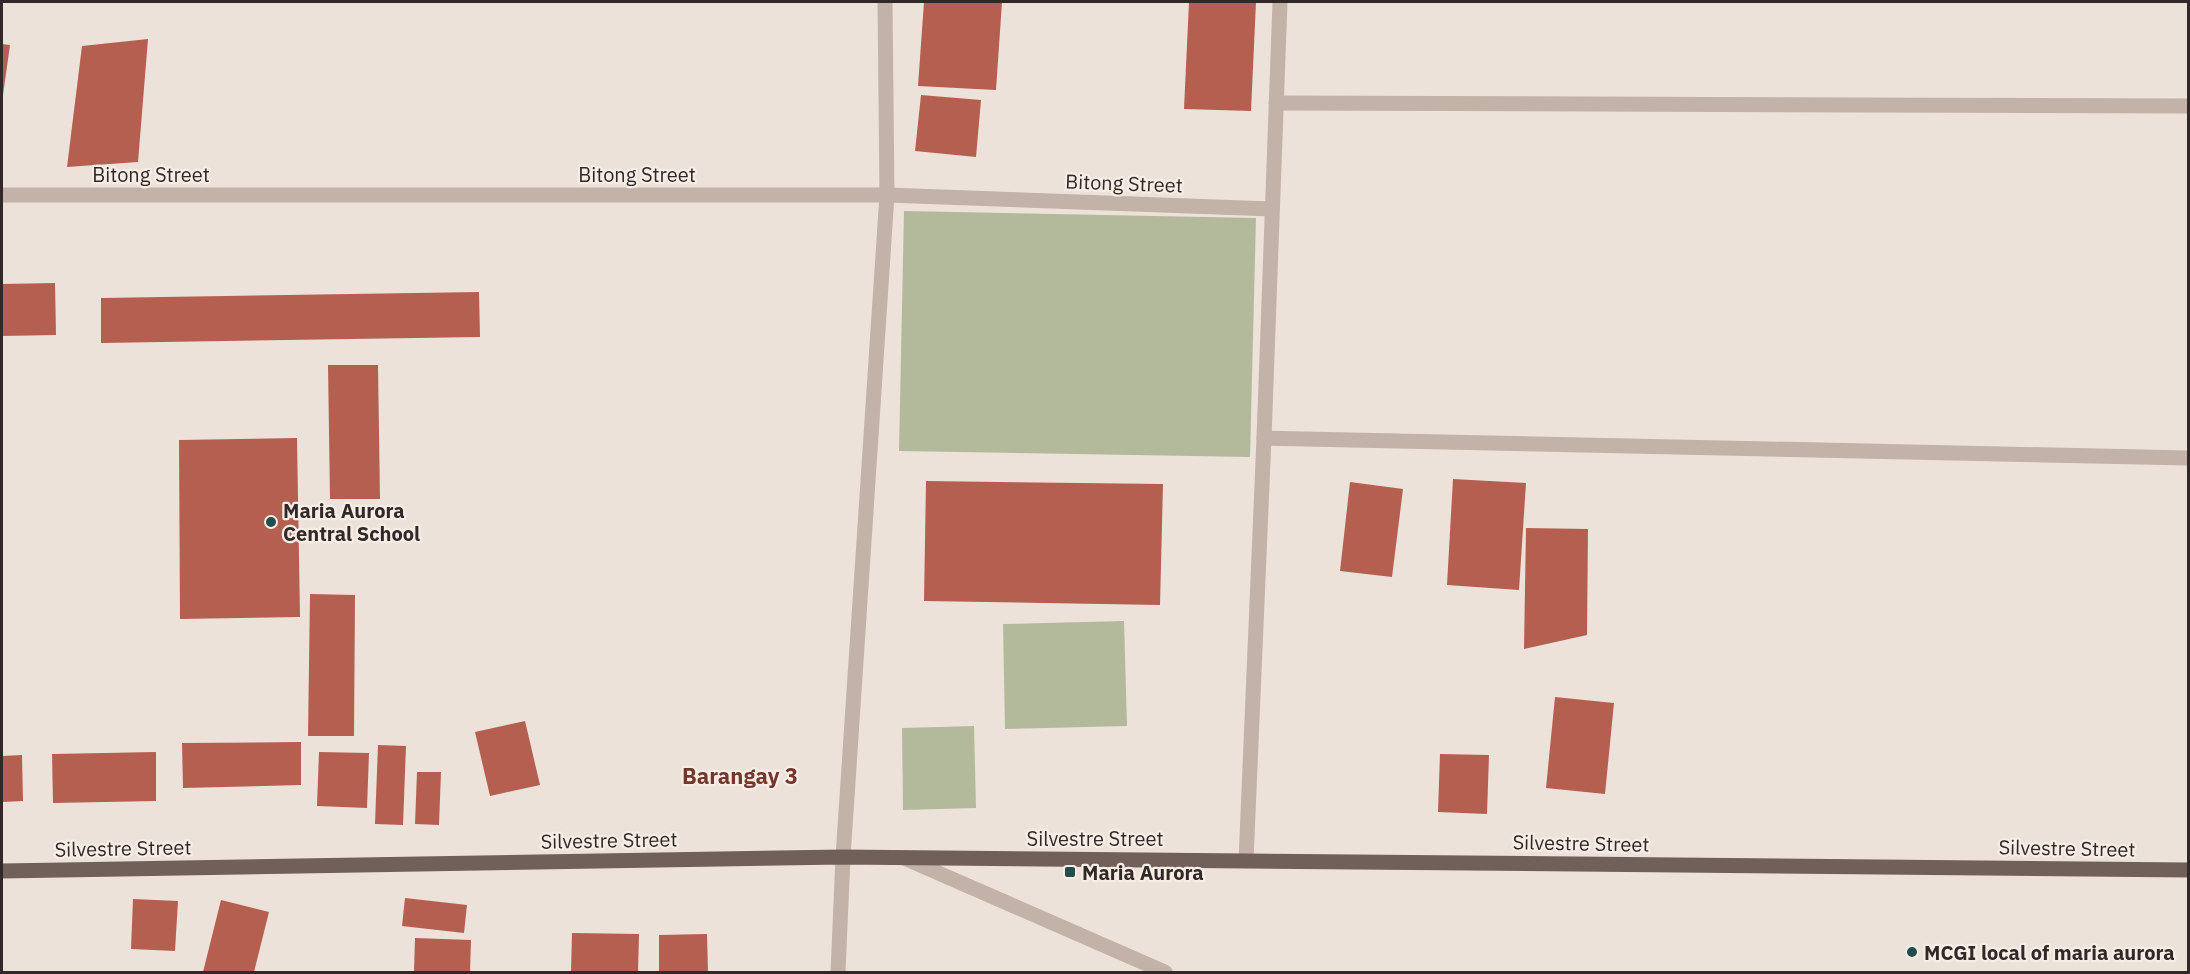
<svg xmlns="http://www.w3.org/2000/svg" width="2190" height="974" font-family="'IBM Plex Sans',sans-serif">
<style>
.green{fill:#b3ba9c}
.building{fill:#b55f51}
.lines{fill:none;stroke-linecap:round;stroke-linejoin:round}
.minor{stroke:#c3b2a8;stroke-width:15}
.major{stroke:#71605a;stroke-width:15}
.poi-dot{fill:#234d4c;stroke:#f6ede6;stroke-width:2}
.labels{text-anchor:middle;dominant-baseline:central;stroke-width:4.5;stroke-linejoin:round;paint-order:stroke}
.street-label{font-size:20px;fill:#312927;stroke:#f6ede6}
.poi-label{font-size:20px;font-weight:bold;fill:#312927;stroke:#f6ede6;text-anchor:start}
.quarter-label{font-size:22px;font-weight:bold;fill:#75362b;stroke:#f6ede6}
</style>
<rect width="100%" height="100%" fill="#ede2da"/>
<!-- green -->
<g class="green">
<path d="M904 211 1256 218 1250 457 899 451Z"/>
<path d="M1124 621 1127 726 1005 729 1003 624Z"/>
<path d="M974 726 976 808 903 810 902 728Z"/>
</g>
<!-- building -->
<g class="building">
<path d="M924 2H1002L996 90 918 86Z"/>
<path d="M1189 2H1256L1251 111 1184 109Z"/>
<path d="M148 39 138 162 67 167 82 46Z"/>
<path d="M2 44 10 45 3 95H2Z"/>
<path d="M921 95 981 100 976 157 915 151Z"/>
<path d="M55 283 56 335 2 336V284Z"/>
<path d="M479 292 480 337 101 343V298Z"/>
<path d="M328 365H378L380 499H330Z"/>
<path d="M297 438 300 617 180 619 179 440Z"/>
<path d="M1453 479 1526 483 1519 590 1447 585Z"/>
<path d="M926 481 1163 484 1160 605 924 601Z"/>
<path d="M1350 482 1403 489 1392 577 1340 571Z"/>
<path d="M1526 528 1588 529 1587 635 1524 649Z"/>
<path d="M310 594 355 595 354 736H308Z"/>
<path d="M1555 697 1614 703 1605 794 1546 788Z"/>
<path d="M525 721 540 785 490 796 475 732Z"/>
<path d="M301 742V785L183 788 182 743Z"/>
<path d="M378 745 406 746 403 825 375 824Z"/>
<path d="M156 752V801L53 803 52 754Z"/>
<path d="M319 752 369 753 367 808 317 806Z"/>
<path d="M1440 754 1489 755 1487 814 1438 812Z"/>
<path d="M22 755 23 801 2 802V756Z"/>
<path d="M417 772H441L439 825 415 824Z"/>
<path d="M405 898 467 905 464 933 402 926Z"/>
<path d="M133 899 178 901 175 951 131 949Z"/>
<path d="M221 900 269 912 254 972H203Z"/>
<path d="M572 933 639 934 638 972H571Z"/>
<path d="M707 934 708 972H659V935Z"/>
<path d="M415 938 471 940 470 972H414Z"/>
</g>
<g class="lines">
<!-- minor -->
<g class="minor">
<path d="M1276 103 2188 106"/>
<path d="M2 195H887L1272 209"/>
<path d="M1264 438 2188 458"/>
<path d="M904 858 1165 972"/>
<path d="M1246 861 1264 438 1280 2"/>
<path d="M838 972 843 857 887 195 885 2"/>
</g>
<!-- major -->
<path class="major" d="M2 871 843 857 2188 870"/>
</g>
<!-- markers -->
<g class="poi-dot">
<circle cx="271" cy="522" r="6"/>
<rect x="1064" y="866" width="12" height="12" rx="3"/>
<circle cx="1912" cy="952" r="6"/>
</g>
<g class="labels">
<!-- street labels -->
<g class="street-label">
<text x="151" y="174">Bitong Street</text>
<text x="637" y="174">Bitong Street</text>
<text transform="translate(1124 183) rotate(2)">Bitong Street</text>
<text x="1095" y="838">Silvestre Street</text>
<text transform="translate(609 840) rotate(-1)">Silvestre Street</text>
<text transform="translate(1581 843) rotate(1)">Silvestre Street</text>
<text transform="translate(123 848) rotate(-1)">Silvestre Street</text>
<text transform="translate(2067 848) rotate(1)">Silvestre Street</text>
</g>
<!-- poi labels -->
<g class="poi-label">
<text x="283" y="510">Maria Aurora<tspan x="283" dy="23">Central School</tspan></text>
<text x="1082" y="872">Maria Aurora</text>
<text x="1924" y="952">MCGI local of maria aurora</text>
</g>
<!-- quarter labels -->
<g class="quarter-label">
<text x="740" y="775">Barangay 3</text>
</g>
</g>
<!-- border -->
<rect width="2190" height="974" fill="none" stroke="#312927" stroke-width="6"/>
</svg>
